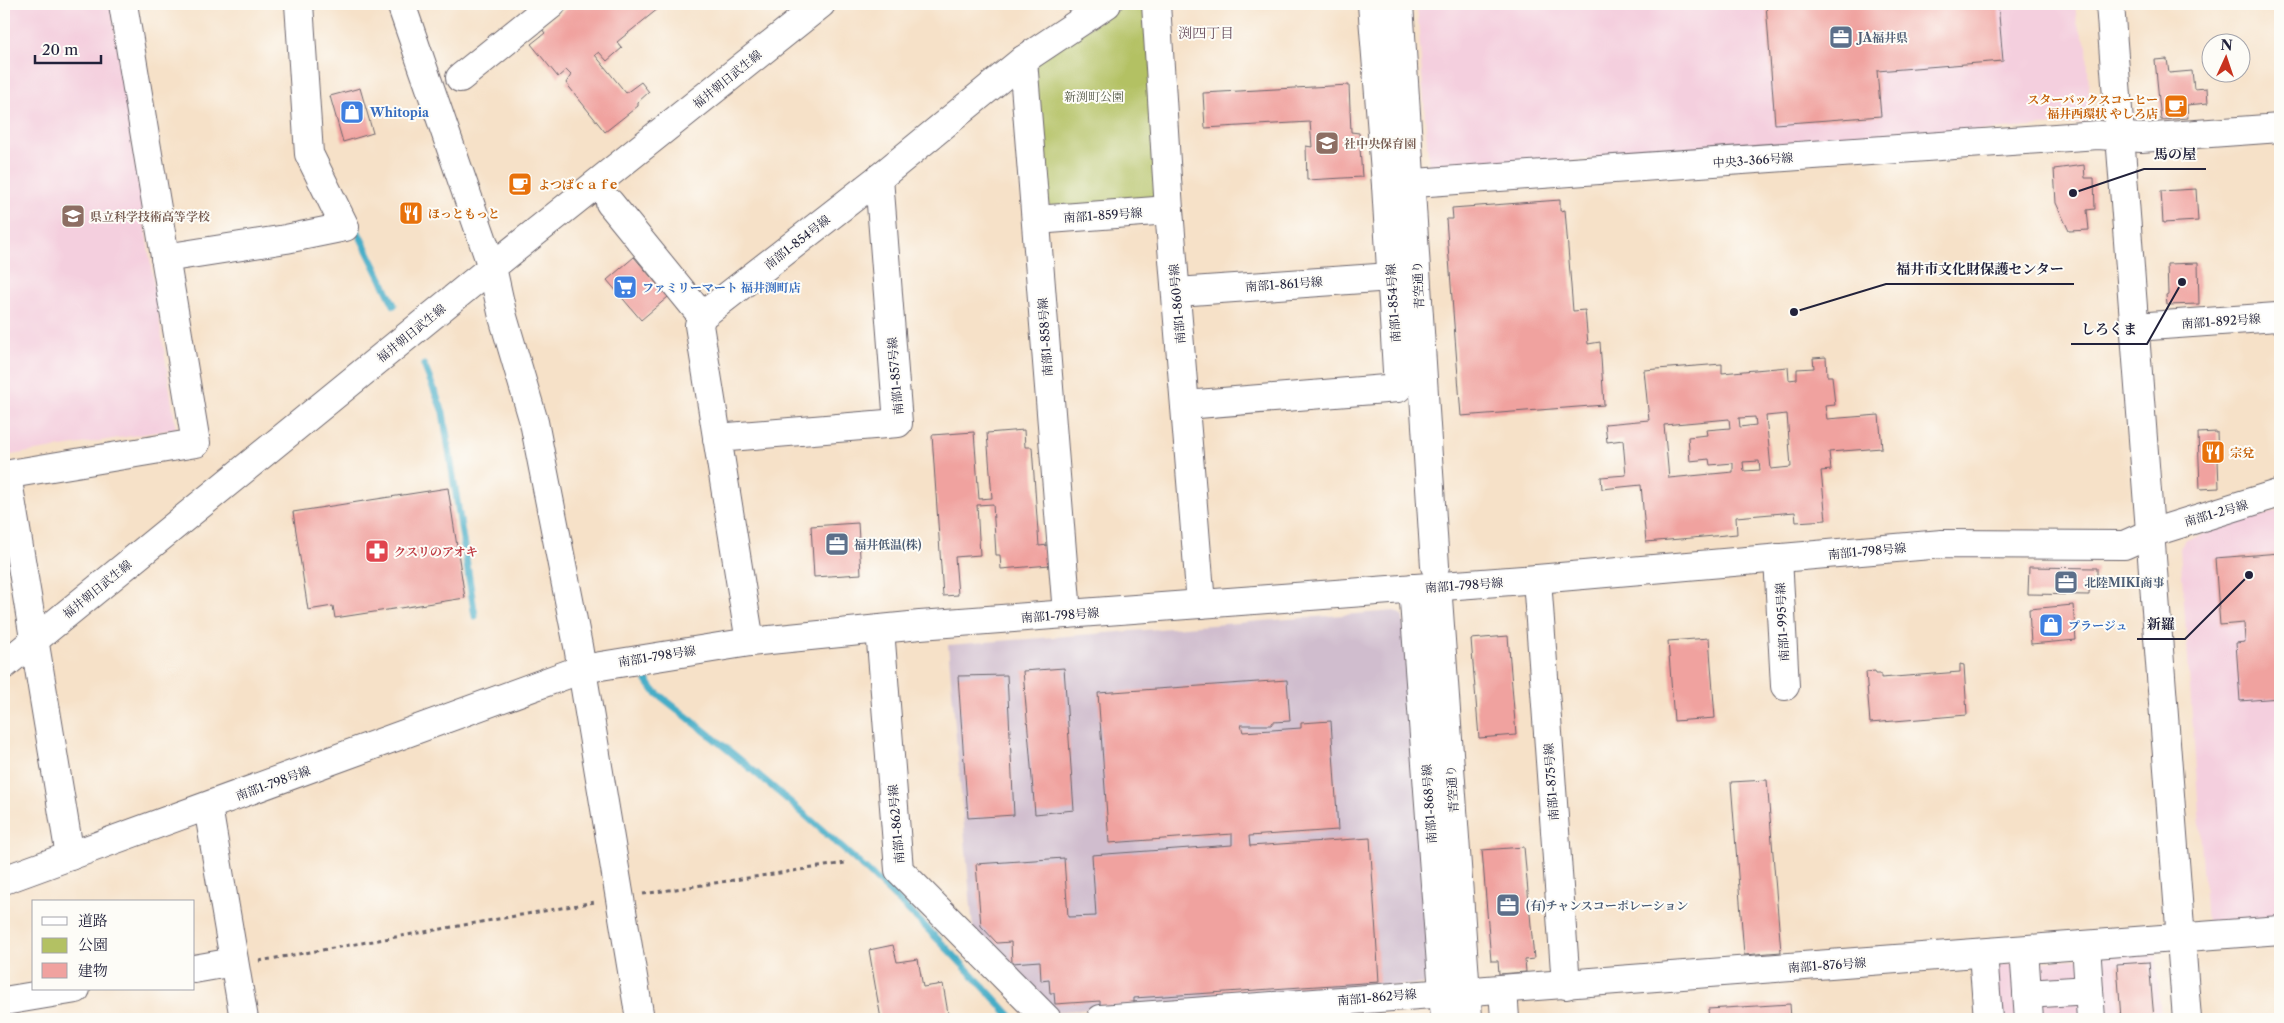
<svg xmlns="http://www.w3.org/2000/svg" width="2284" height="1023" font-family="'Libre Caslon Text','Noto Serif JP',serif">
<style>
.built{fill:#f4cfde}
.industrial{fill:#d0bdce}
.green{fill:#b3c163;stroke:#6a724f}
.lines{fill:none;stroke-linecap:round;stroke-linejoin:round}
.stream{stroke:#47adc7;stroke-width:7}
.building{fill:#f0a29f;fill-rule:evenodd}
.minor-casing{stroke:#6c656c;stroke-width:30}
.major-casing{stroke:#6c656c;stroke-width:30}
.path{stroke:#6c656c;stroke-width:3;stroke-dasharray:4 4;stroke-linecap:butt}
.minor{stroke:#fff;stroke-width:28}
.major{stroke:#fff;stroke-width:28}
.labels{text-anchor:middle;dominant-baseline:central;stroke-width:4;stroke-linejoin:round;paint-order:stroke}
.service-label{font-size:12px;font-weight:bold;fill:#4e5e75;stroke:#fdfcf7;text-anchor:start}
.street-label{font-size:12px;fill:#22223b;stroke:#fdfcf7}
.park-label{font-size:12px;fill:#555a49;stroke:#fdfcf7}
.food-label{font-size:12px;font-weight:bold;fill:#c56008;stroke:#fdfcf7;text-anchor:start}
.shop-label{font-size:12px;font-weight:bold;fill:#366cbe;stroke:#fdfcf7;text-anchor:start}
.education-label{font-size:12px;font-weight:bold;fill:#785e54;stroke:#fdfcf7;text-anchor:start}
.health-label{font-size:12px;font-weight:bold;fill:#be3a42;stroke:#fdfcf7;text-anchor:start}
.neighbourhood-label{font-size:14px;fill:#6a4f5e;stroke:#fdfcf7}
.leader{fill:none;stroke:#22223b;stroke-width:2}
.callout-dot{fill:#22223b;stroke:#fdfcf7;stroke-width:2}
.callout-label{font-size:14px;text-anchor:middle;font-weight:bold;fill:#22223b;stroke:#fdfcf7;stroke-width:4;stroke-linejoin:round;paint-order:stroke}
</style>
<rect width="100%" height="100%" fill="#fdfcf7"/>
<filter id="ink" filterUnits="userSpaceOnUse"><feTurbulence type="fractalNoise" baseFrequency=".02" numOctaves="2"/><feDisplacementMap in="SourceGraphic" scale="10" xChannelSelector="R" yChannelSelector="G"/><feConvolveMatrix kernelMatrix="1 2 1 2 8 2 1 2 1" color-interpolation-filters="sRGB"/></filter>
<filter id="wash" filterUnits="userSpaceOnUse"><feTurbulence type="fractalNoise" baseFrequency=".0096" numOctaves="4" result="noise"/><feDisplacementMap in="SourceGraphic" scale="20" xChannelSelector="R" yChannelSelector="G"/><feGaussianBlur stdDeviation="1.12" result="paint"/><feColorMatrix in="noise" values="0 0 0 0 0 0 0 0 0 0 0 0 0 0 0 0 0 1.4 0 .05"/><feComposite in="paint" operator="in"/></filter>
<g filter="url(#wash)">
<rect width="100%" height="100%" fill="#f6e1c8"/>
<!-- built -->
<g class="built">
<path d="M4 4H111L176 429 4 456Z"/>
<path d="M1417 4H2075L2077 23 2087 45 2090 116 2084 123 1429 171Z"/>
<path d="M2280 510V920L2207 925 2180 548 2186 539Z"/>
<path d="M2151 953 2156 956 2161 1019H1998L1994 972 2001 964Z"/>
</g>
<!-- industrial -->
<path class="industrial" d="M1395 611 1403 616 1430 974 1423 984 1051 1012 973 930 948 645Z"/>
<!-- green -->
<path class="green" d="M1126 4H1138L1147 9 1160 192 1153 202 1052 208 1044 199 1034 72 1038 61Z"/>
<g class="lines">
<!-- stream -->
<g class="stream">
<path d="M354 224 394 305"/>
<path d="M424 365 443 412 475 616"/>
<path d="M647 681 654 691C782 790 905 898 1013 1019"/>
</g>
</g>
<g id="blocks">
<!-- building -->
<g class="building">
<path d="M573 4H664L617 42 622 48 607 61 599 52 595 55 626 93 641 82 649 92 638 102V106L605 132 566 83 571 75 566 70 558 77 531 44 545 33 542 29Z"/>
<path d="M1766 4H1998L2003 61 1877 71 1881 116 1775 124Z"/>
<path d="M2167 59 2169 73 2192 71 2194 89 2207 88 2208 103 2187 105 2188 118 2161 120 2155 60Z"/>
<path d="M1349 85 1351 132 1359 133 1362 177 1307 180 1306 146 1312 147 1310 122 1205 128 1203 93Z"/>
<path d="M360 88 373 133 343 142 330 96Z"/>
<path d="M2084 165 2085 178H2094L2095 209 2087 210 2089 230 2069 231 2056 203 2054 169Z"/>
<path d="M2196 189 2198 221 2163 223 2161 191Z"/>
<path d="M1560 200V211L1565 210 1573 311 1585 310 1588 344 1600 342 1604 405 1461 416 1446 219H1453L1452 208Z"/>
<path d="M634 257 668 297 641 320 607 280Z"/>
<path d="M2198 263 2199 304 2167 305 2166 295 2168 294 2167 264Z"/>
<path d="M1826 357 1827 376H1832L1835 405 1825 406 1827 419 1879 415 1882 448 1829 452 1831 470 1821 471 1826 520 1796 522 1795 512 1736 517 1737 534 1646 542 1641 485 1602 489 1601 477 1626 475 1623 440 1607 442 1605 424 1649 420 1644 370 1722 364V373L1788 367 1789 380 1797 379V369L1814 368 1813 358ZM1787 414 1791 467 1771 469 1766 416ZM1755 417 1756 425 1740 427 1739 418ZM1729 419 1730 428 1706 430 1707 435 1688 437 1690 461 1709 459 1710 465 1733 463V472L1669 478 1664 425ZM1759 461 1760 470 1744 471 1743 462Z"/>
<path d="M1024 430 1025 447H1032L1039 546 1048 545 1050 565 1001 569 1000 555H996L993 504 977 505 980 555 955 557 958 595 943 596 932 435 974 432 979 499 992 498 987 433Z"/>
<path d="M2217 432 2219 488 2200 489 2198 433Z"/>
<path d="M448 488 465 598 335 618 333 606 308 610 293 512Z"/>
<path d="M858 523 861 574 814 577 811 526Z"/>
<path d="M2280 553V698L2240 701 2236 643 2245 642 2244 623 2220 625 2215 558Z"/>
<path d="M2029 567 2097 568V577H2090L2089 595 2028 594Z"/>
<path d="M2073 605 2076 640 2031 644 2029 609Z"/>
<path d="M1508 636 1516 735 1479 738 1471 639Z"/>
<path d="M1709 638 1715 718 1674 721 1668 641Z"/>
<path d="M1960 664 1964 665 1967 715 1870 723 1866 672 1875 671 1876 674H1881V678L1960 672Z"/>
<path d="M1064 668 1074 810 1035 814 1023 671Z"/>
<path d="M1007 675 1014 815 968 818 958 676Z"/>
<path d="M1287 680 1290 721 1273 722 1271 725H1241L1243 732 1301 728V723L1331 721 1338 830 1249 836 1250 846 1370 838 1379 982 1134 998V1004L1100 1006V1001L1055 1004 1054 993H1050L1049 980 1041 981 1040 961 1012 963 1011 942 997 943 981 926 976 864 1064 858 1068 917 1096 916 1092 855 1232 845V834L1109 843 1098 693Z"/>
<path d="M1767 780 1781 952 1744 955 1731 782Z"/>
<path d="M1524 847 1534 959 1525 960 1526 972 1499 974 1498 961H1491L1482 850Z"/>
<path d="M893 945 897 962 918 959 923 987 943 984 949 1019H881L869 950Z"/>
<path d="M2149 962 2154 1019H2121L2117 964Z"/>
<path d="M1790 1004 1791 1019H1709L1708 1009Z"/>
</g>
</g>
</g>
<g filter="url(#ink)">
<use href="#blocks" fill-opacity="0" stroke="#6c656c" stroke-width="1"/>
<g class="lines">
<!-- minor casing -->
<g class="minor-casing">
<g id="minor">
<path d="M401 4 492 267 503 317 534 422 578 646 640 1019"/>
<path d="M1156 4 1169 210 1201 604"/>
<path d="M1399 4 1435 566"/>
<path d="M2110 4 2187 1019"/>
<path d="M1023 60 1067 614"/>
<path d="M460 78 552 4"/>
<path d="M1386 185 2098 135 2141 138 2280 128"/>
<path d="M610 203 702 316"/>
<path d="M1036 220 1169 210"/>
<path d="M165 258 286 239 345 227 309 154 299 4"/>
<path d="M1177 292 1391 277"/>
<path d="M2135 327 2277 317"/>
<path d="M1185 405 1398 388 1386 185 1372 4"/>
<path d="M717 438 898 423 879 178"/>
<path d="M4 475 196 443 123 4"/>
<path d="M7 475 70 856"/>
<path d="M1778 558 1785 686"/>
<path d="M1537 579 1566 985"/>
<path d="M1413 588 1445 1019"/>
<path d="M1438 598 1465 979"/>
<path d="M880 629 899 870 1047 1019"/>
<path d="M750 642 699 325 702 316 879 178 1023 60 1107 4"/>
<path d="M208 807 244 1019"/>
<path d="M4 880 582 669 750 642 920 625 1537 579 1942 544 2124 545 2151 533 2280 493"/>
<path d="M2086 945 2089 990"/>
<path d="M2024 950 2029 1019"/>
<path d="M1983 953 1988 1019"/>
<path d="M194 969 234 962"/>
<path d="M1503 989 1505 1019"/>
<path d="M2027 994 2089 990 2091 1019"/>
<path d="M1467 1000 1468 1019"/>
<path d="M4 1001 76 989"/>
<path d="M1101 1019 2280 930"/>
</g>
</g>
<!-- major casing -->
<g class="major-casing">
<path id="major" d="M4 665 492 267 821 4"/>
</g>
<!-- path -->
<g class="path">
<path d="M643 894 845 863"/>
<path d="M259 961 595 902"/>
</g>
<!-- minor -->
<use href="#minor" class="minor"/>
<!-- major -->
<use href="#major" class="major"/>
</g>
</g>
<!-- icons -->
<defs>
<g id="office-square" transform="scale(1.25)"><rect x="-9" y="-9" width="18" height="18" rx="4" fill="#5c6f8a" stroke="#fdfcf7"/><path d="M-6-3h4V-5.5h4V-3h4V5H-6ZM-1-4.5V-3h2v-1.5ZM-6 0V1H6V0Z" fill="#fff"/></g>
<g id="cafe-square" transform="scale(1.25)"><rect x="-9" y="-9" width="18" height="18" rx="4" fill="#e8710a" stroke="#fdfcf7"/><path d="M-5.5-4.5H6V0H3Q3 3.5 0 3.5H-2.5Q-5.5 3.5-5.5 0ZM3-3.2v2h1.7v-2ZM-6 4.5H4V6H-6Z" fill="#fff"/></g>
<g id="shop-square" transform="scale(1.25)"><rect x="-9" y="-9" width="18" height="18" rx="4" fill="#3f7fe0" stroke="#fdfcf7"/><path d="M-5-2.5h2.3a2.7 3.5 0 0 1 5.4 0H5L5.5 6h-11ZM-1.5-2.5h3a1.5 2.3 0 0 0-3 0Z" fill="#fff"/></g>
<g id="school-square" transform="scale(1.25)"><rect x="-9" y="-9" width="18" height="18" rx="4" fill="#8d6e63" stroke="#fdfcf7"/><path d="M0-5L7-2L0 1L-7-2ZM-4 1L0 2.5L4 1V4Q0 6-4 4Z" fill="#fff"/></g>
<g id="restaurant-square" transform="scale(1.25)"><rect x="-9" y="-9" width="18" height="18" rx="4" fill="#e8710a" stroke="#fdfcf7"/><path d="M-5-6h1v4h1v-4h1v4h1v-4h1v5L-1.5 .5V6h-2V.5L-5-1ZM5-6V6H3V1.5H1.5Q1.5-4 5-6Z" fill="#fff"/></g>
<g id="supermarket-square" transform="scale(1.25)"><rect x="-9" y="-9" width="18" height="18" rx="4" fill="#3f7fe0" stroke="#fdfcf7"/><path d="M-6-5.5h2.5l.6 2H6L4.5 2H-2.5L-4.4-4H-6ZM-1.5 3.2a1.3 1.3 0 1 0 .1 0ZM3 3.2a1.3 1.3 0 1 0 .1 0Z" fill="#fff"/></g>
<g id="pharmacy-square" transform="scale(1.25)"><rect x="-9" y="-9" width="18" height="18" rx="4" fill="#e0444e" stroke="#fdfcf7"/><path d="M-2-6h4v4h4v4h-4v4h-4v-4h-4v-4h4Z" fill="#fff"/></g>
</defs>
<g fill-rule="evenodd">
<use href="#office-square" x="1841" y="37"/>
<use href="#cafe-square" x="2176" y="106"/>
<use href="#shop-square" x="352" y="112"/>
<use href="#school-square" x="1327" y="143"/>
<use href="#cafe-square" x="520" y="184"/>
<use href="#restaurant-square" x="411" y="213"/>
<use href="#school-square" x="73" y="216"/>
<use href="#supermarket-square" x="625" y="287"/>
<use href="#restaurant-square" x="2213" y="452"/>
<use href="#office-square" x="837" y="544"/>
<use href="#pharmacy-square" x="377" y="551"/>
<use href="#office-square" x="2066" y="582"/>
<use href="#shop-square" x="2051" y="625"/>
<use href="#office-square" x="1508" y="905"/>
</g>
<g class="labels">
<!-- service labels -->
<g class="service-label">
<text x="1858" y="37">JA福井県</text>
<text x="854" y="544">福井低温(株)</text>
<text x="2084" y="582">北陸MIKI商事</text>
<text x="1526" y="905">(有)チャンスコーポレーション</text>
</g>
<!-- street labels -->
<g class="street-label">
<text transform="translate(727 79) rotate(-39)">福井朝日武生線</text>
<text transform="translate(1753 160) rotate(-4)">中央3-366号線</text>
<text transform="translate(1103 215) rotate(-4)">南部1-859号線</text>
<text transform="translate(797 242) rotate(-38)">南部1-854号線</text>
<text transform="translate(1284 284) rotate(-4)">南部1-861号線</text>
<text transform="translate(1418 285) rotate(-93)">青空通り</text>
<text transform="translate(1393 303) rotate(-94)">南部1-854号線</text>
<text transform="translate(1177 304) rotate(-95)">南部1-860号線</text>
<text transform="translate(2221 321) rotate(-4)">南部1-892号線</text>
<text transform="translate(411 333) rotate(-39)">福井朝日武生線</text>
<text transform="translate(1045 337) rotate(-94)">南部1-858号線</text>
<text transform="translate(895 376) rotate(-95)">南部1-857号線</text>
<text transform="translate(2216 513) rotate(-16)">南部1-2号線</text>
<text transform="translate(1867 551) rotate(-5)">南部1-798号線</text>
<text transform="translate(1464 585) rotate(-4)">南部1-798号線</text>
<text transform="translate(97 589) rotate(-39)">福井朝日武生線</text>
<text transform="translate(1060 615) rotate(-4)">南部1-798号線</text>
<text transform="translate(1782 622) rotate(-93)">南部1-995号線</text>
<text transform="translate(657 656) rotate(-9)">南部1-798号線</text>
<text transform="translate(1551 782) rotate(-94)">南部1-875号線</text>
<text transform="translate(273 783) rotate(-20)">南部1-798号線</text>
<text transform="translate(1452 789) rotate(-94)">青空通り</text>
<text transform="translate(1429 804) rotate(-94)">南部1-868号線</text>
<text transform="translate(896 824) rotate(-95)">南部1-862号線</text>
<text transform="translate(1827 965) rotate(-4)">南部1-876号線</text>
<text transform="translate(1377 997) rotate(-5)">南部1-862号線</text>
</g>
<!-- park labels -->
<g class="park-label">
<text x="1094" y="96">新渕町公園</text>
</g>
<!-- food labels -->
<g class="food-label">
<text x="2158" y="99" text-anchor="end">スターバックスコーヒー<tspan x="2158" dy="14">福井西環状 やしろ店</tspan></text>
<text x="538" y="184">よつばｃａｆe</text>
<text x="428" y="213">ほっともっと</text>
<text x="2230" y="452">宗兌</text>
</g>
<!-- shop labels -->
<g class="shop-label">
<text x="370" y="112">Whitopia</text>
<text x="642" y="287">ファミリーマート 福井渕町店</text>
<text x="2068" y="625">プラージュ</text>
</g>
<!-- education labels -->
<g class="education-label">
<text x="1344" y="143">社中央保育園</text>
<text x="90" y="216">県立科学技術高等学校</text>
</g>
<!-- health labels -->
<g class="health-label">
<text x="394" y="551">クスリのアオキ</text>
</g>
<!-- neighbourhood labels -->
<g class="neighbourhood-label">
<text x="1206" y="33">渕四丁目</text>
</g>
</g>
<!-- callouts -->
<path class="leader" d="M2073 193L2144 169H2206M1794 312L1886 284H2074M2182 282L2147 344H2071M2249 575L2185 639H2137"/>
<g class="callout-dot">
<circle cx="2073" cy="193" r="5"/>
<circle cx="1794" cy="312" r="5"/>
<circle cx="2182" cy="282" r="5"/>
<circle cx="2249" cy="575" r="5"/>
</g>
<g class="callout-label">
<text x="2175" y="159">馬の屋</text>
<text x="1980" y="274">福井市文化財保護センター</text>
<text x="2109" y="334">しろくま</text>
<text x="2161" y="629">新羅</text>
</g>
<!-- margin -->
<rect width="2284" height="1023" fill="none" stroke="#fdfcf7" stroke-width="20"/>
<!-- legend -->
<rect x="32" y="900" width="162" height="90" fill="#fdfcf7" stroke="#a5a5ac"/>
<rect x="42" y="917" width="25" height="8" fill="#ffffff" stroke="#a5a5ac"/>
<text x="78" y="926" font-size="15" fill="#22223b">道路</text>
<rect x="42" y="938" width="25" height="15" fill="#b3c163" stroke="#a5a5ac"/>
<text x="78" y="950" font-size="15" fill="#22223b">公園</text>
<rect x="42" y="963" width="25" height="15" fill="#f0a29f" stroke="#a5a5ac"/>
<text x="78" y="976" font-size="15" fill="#22223b">建物</text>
<!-- north arrow -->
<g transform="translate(2226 58) rotate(3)"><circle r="24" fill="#fdfcf7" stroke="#a5a5ac"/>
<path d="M0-4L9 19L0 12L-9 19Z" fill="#c8321e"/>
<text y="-8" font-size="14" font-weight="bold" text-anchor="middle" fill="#22223b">N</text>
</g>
<!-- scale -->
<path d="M35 55v8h66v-8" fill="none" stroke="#22223b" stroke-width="2.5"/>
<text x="42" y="55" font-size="15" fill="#22223b" stroke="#fdfcf7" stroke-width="4" paint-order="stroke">20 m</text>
</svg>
